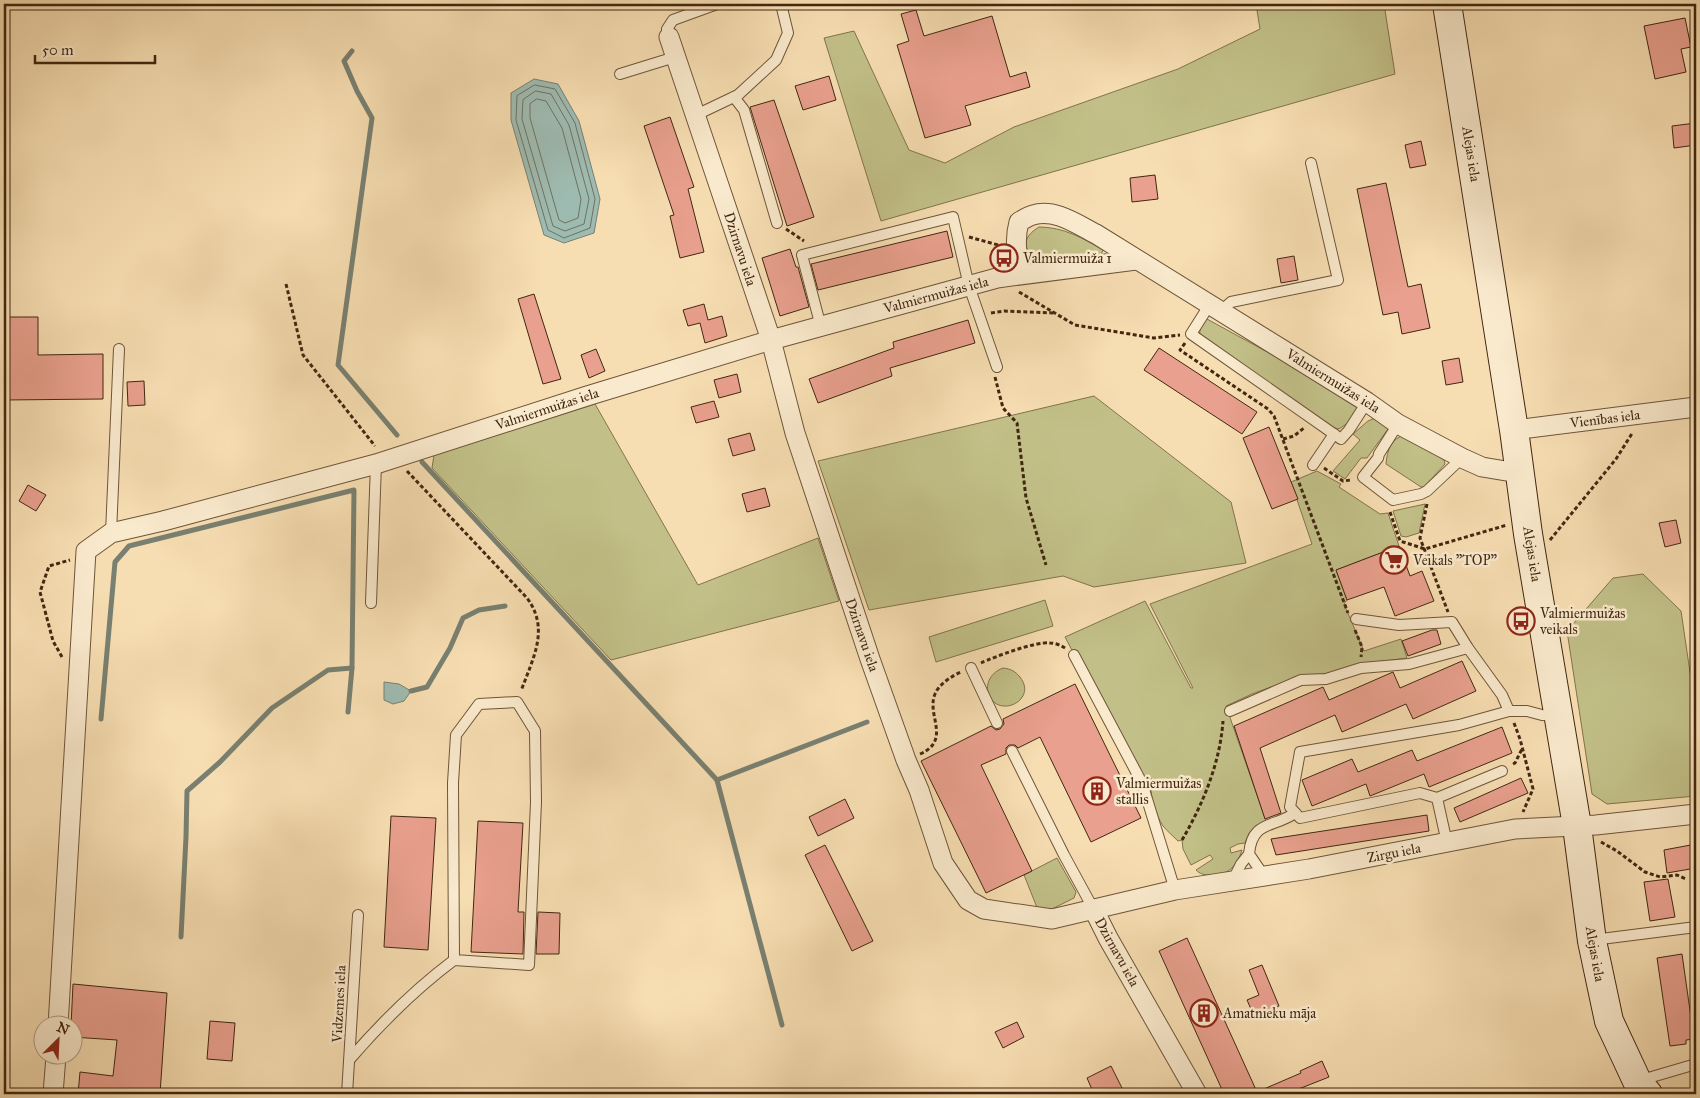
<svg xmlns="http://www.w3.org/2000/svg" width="1700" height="1098" font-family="'IM FELL Great Primer',serif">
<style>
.green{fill:#c2c088;stroke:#82744c}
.water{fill:#9ebbb1;stroke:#798071}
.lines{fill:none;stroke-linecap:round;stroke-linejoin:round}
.shore{stroke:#707161;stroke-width:1}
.stream{stroke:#798071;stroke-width:5}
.building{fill:#e9a08e;stroke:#412711}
.lane-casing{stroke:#6e5539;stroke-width:12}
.street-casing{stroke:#6e5539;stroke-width:21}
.secondary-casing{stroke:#412711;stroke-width:30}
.path{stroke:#412711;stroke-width:3;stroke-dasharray:4 2.5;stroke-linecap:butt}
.lane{stroke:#faeacd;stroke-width:10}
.street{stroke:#faeacd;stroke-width:19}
.secondary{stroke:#faeacd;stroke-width:28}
.labels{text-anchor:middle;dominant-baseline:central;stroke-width:5;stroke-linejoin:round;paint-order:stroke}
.street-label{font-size:14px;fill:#412711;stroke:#faeacd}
.poi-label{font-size:14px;fill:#412711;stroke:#faeacd;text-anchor:start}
</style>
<rect width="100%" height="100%" fill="#f7deb2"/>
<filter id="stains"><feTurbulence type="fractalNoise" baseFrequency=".004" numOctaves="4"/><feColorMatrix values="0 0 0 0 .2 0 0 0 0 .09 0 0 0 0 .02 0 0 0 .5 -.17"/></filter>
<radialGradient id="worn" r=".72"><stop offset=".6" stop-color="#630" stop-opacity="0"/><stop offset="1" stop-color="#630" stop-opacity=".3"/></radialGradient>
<!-- green -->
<g class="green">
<path d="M1256 4H1384L1395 74 881 221 824 38 854 31 909 150 945 163 1014 127 1178 69 1260 29Z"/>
<path d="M1039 227C1063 227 1083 238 1103 250L1101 255 1044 262 1033 260C1023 245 1023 237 1039 227Z"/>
<path d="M1207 319 1280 359 1358 406C1357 417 1348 423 1339 429L1334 428 1200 337C1199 330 1201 323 1207 319Z"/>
<path d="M1094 396 1231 502 1246 563 1094 587 1063 576 869 610 818 461Z"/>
<path d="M595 404 698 585 818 538 839 601 611 660 432 468 434 455Z"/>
<path d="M1375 418 1386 424 1388 429 1367 458H1361L1345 479 1333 471 1360 440 1353 434 1368 421Z"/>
<path d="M1405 435 1444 460 1445 464 1424 487H1421L1386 464C1387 451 1391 438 1405 435Z"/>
<path d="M1317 471 1341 484 1339 487 1380 514 1388 513 1399 546 1336 570 1347 600 1344 604 1364 651 1401 639 1407 658 1361 664 1325 674 1303 675 1252 694 1226 706 1266 821 1249 833 1245 843 1238 844 1230 848 1231 853 1242 850C1237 866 1228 876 1210 875 1204 875 1200 874 1196 870L1213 859 1210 855 1191 865 1183 849 1182 840 1178 841C1173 836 1167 831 1163 826 1155 814 1149 792 1151 778L1142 783 1065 637 1145 601 1191 688H1193L1150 604 1312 544 1291 482Z"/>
<path d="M1425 504 1419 533 1406 537 1401 536 1393 511Z"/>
<path d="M1643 574 1681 611 1696 713V796L1607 804 1592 794 1567 631 1613 578Z"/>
<path d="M1045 600 1053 626 936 662 929 637Z"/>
<path d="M1003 668C1011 669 1015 671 1020 677 1038 700 999 719 989 695 984 683 992 672 1003 668Z"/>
<path d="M1057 858 1076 892 1074 898 1050 910H1038L1024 875Z"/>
</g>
<!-- water -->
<g class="water">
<path d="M534 79 558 84 579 121 600 199 594 233 564 243 544 235 511 120V93Z"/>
<path d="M384 682 399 684 411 691 404 701 393 704 384 700Z"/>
</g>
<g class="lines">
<!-- shore -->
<g class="shore">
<path d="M535 85 555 89 575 123 595 199 590 228 564 238 548 230 516 120 517 96Z"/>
<path d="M536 91 551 94 569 125 589 199 584 224 565 231 553 226 522 119 523 100Z"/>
<path d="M537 99 546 101 562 128 581 199 578 218 565 223 559 220 530 118V104Z"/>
</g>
<!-- stream -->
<g class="stream">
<path d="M352 51 344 61 357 91 372 118 338 365 397 435"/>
<path d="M422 462 717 780 782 1025"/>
<path d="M411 691 427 687 450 648 463 618 479 610 505 606"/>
<path d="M101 719 115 562 129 546 354 490 352 668 348 712"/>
<path d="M717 780 867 722"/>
<path d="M181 937 186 837 187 791 220 762 272 708 328 670 352 668"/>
</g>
</g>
<!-- building -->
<g class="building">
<path d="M916 10 924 36 992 16 1010 77 1026 72 1030 87 965 106 971 125 925 138 897 45 909 41 901 14Z"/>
<path d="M1685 18 1691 47 1681 49 1686 72 1655 79 1644 26Z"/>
<path d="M829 76 836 100 803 110 795 86Z"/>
<path d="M774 100 814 217 787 226 750 107Z"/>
<path d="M670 117 694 187 688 189 704 252 680 258 670 216 674 215 644 126Z"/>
<path d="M1696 123V145L1674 148 1672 126Z"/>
<path d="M1421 141 1426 165 1410 168 1405 145Z"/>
<path d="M1155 175 1158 199 1132 202 1130 178Z"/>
<path d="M1386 183 1408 287 1421 284 1430 328 1402 334 1398 312 1383 315 1357 189Z"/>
<path d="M947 231 953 257 818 290 811 264Z"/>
<path d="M790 249 796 267H798L809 307 780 316 762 258Z"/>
<path d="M1294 256 1298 280 1281 283 1277 259Z"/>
<path d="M534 294 561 379 543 384 518 299Z"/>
<path d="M704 304 708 320 722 316 727 336 705 343 700 323 688 326 683 310Z"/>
<path d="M4 317H38V355L103 354V399L4 400Z"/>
<path d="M968 320 975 343 890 368 892 376 818 403 809 379 894 348 893 342Z"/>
<path d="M1159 348 1257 412 1242 434 1144 370Z"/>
<path d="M596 349 605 371 589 378 581 355Z"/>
<path d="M1459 358 1463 382 1446 385 1442 361Z"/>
<path d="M737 374 741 392 719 398 714 380Z"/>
<path d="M144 381 145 405 128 406 127 382Z"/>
<path d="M714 401 719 417 696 423 691 407Z"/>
<path d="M1269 427 1298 499 1272 509 1243 438Z"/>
<path d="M750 433 755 450 733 456 728 439Z"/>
<path d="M28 485 46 495 36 511 19 501Z"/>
<path d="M765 488 770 506 747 512 742 494Z"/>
<path d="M1676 520 1681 543 1665 547 1659 523Z"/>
<path d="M1399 546 1410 576 1422 571 1434 601 1395 616 1384 587 1347 600 1336 570Z"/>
<path d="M1432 630H1437L1441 644 1408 656 1402 641Z"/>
<path d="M1462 661 1476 691 1413 719 1406 704 1342 732 1335 715 1260 748 1281 813 1265 819 1234 726 1323 687 1329 700 1393 672 1400 688Z"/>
<path d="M1075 684 1141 818 1091 842 1040 737 1018 748 1015 745H1009L1006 748V754L981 765 1032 871 986 893 921 761 991 726 996 730 1000 729 1004 724 1003 719Z"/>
<path d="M1502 727 1512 753 1429 787 1424 774 1370 796 1366 784 1312 806 1302 780 1352 759 1358 772 1412 750 1417 761Z"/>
<path d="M1521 778 1528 793 1460 822 1454 808Z"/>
<path d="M845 799 854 818 818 836 809 817Z"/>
<path d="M1427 815 1429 831 1276 855 1271 839Z"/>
<path d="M391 816 436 818 428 950 384 947Z"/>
<path d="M478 821 523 823 518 912H524L523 954 471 952Z"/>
<path d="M1696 844V868L1667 873 1664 850Z"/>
<path d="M825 845 873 941 852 951 805 855Z"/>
<path d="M1668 879 1675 917 1650 921 1644 882Z"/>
<path d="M538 912 560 913 559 954H536Z"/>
<path d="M1187 938 1257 1092 1301 1073 1300 1071 1322 1061 1329 1077 1286 1094H1224L1159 951Z"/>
<path d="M1682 954 1694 1039 1686 1040V1044L1670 1046 1657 958Z"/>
<path d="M1262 965 1279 1006 1254 1016 1247 1000 1259 995 1249 970Z"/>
<path d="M73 984 167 993 160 1094H78L80 1072 113 1076 117 1040 72 1037V1026H71Z"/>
<path d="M210 1021 235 1023 232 1061 207 1059Z"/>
<path d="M1017 1022 1024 1037 1003 1048 995 1032Z"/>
<path d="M1111 1066 1125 1094H1094L1087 1078Z"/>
</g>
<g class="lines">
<!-- lane casing -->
<g class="lane-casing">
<g id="lane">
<path d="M669 37 667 29 673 20 717 4"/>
<path d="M620 74 675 57"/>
<path d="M734 97 744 110 777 223"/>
<path d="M696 115 738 95 776 60 788 33 781 4"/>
<path d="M1210 304 1191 334 1341 439 1349 430 1367 402"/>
<path d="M1221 311 1231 302 1338 280 1311 163"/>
<path d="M821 327 802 255 953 217 969 286 997 367"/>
<path d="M1398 424 1379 454 1378 458 1363 477 1393 500 1421 494 1427 491 1462 458"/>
<path d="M1313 465 1334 434"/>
<path d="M111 533 119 349"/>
<path d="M371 603 376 464"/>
<path d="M1356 619 1399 625 1452 622 1468 648 1502 695 1509 711"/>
<path d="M1074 655 1142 783 1175 890"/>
<path d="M971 668 997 723"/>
<path d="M1230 711 1301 680 1326 679 1361 668 1409 664 1468 648"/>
<path d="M1012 751 1064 855 1094 910"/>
<path d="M1437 798 1502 771"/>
<path d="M1447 843 1437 798 1420 793 1300 818 1290 807 1300 752 1459 725 1509 711H1527L1542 715 1558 716"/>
<path d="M1264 876 1249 854C1252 820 1274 828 1295 813"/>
<path d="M1232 882 1241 864 1249 854"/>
<path d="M1696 882V883"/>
<path d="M1593 940 1696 927"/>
<path d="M350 1059C382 1022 414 990 454 960L453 783 456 735 479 704 517 702 535 731 536 802 529 965 454 960"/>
<path d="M1638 1081 1696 1064"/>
<path d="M347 1094 358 915"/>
</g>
</g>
<!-- street casing -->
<g class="street-casing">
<g id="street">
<path d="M669 37 771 340 795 433 870 659 906 760 919 790 943 863 968 900 984 909 1052 919 1175 890 1309 869 1515 829 1596 825 1696 814"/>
<path d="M1021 274C1017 256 1014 240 1019 222 1024 219 1029 216 1033 215 1055 208 1078 225 1096 234L1367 402 1398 424 1462 458 1482 467 1506 471 1518 469"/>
<path d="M1514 430 1696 407"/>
<path d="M1094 910 1108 938 1197 1094"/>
<path d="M58 1026 86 551 111 533 163 521 376 464 587 396 771 340 997 278 1136 260"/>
<path d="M53 1094 56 1056"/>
</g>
</g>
<!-- secondary casing -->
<g class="secondary-casing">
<path id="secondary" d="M1447 4 1514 430 1528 534 1577 826 1592 941 1609 1021 1637 1081 1648 1094"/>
</g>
<!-- path -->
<g class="path">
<path d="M786 229 804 241"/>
<path d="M969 237 1002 246"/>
<path d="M286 284 303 355 375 446"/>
<path d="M1019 292 1075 325 1154 338 1180 335"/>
<path d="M991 313 1004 311 1055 313"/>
<path d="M1185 343 1180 350 1268 409 1274 416 1348 613"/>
<path d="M995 377 1003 408 1017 423 1026 498 1046 565"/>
<path d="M1283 439 1294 436 1304 428"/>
<path d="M1324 468 1343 481 1351 480"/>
<path d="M407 471 527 598C550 629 533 658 521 691"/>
<path d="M1427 504 1420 538 1448 612"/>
<path d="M1390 512 1400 541 1425 549 1507 525"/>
<path d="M1550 540 1616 459 1633 432"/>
<path d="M1355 630 1362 647 1361 657"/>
<path d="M62 657 53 641 40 592 49 566 70 560"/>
<path d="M981 663C994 657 1036 641 1050 643 1055 643 1060 645 1065 648"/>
<path d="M1514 723 1520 739 1533 789 1523 812"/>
<path d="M920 754C952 740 926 715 935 694 939 684 952 676 961 672"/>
<path d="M1513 764 1515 763 1522 749"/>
<path d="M1182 840C1203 804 1220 763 1223 721"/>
<path d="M1601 842 1617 851 1645 872 1660 877 1677 875 1686 879"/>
</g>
<!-- lane -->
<use href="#lane" class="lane"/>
<!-- street -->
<use href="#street" class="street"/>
<!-- secondary -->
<use href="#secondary" class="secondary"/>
</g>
<!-- icons -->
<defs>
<g id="bus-ring" transform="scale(1.4375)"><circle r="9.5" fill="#faeacd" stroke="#8f2418" stroke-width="1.5"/><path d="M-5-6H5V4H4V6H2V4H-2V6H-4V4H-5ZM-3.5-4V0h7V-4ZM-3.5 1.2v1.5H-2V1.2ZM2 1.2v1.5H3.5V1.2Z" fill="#8f2418"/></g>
<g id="supermarket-ring" transform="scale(1.4375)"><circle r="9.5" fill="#faeacd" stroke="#8f2418" stroke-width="1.5"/><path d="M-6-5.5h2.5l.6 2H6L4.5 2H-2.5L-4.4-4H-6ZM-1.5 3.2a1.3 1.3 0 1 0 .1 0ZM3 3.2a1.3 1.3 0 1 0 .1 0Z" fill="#8f2418"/></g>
<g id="building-ring" transform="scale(1.4375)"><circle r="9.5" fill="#faeacd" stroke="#8f2418" stroke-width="1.5"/><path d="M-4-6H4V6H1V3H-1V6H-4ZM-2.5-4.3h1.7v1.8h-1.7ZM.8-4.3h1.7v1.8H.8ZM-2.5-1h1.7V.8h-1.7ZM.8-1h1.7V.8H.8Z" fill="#8f2418"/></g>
</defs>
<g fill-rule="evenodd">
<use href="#bus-ring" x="1004" y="258"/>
<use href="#supermarket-ring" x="1394" y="560"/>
<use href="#bus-ring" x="1521" y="621"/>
<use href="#building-ring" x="1097" y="791"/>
<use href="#building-ring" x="1204" y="1013"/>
</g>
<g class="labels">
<!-- street labels -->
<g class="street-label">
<text transform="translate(1471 154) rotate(81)">Alejas iela</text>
<text transform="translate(740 249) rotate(72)">Dzirnavu iela</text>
<text transform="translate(936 295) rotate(-15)">Valmiermuižas iela</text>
<text transform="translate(1333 381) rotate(32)">Valmiermuižas iela</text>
<text transform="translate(547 409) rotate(-18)">Valmiermuižas iela</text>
<text transform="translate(1605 419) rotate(-7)">Vienības iela</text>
<text transform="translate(1532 554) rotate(81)">Alejas iela</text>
<text transform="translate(862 635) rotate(71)">Dzirnavu iela</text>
<text transform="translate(1394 853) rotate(-11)">Zirgu iela</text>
<text transform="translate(1117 952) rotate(61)">Dzirnavu iela</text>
<text transform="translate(1595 954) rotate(80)">Alejas iela</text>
<text transform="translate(339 1004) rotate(-87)">Vidzemes iela</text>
</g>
<!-- poi labels -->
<g class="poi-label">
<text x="1023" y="258">Valmiermuiža 1</text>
<text x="1413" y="560">Veikals "TOP"</text>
<text x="1540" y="613">Valmiermuižas<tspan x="1540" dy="16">veikals</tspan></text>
<text x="1116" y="783">Valmiermuižas<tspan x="1116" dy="16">stallis</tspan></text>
<text x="1223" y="1013">Amatnieku māja</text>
</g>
</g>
<!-- margin -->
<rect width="1700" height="1098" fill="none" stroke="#f7deb2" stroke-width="20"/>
<rect x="5" y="5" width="1690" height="1088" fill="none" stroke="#412711" stroke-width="2.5"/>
<rect x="10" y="10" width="1680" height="1078" fill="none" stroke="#412711"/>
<!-- north arrow -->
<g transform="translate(58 1040) rotate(24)"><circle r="24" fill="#faeacd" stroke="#b09c82"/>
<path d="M0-4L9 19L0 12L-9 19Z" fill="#8f2418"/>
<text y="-8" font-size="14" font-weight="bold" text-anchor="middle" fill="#412711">N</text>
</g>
<!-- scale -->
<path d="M35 55v8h120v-8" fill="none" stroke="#412711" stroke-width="2.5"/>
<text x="42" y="55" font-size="15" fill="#412711" stroke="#faeacd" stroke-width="4" paint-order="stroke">50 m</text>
<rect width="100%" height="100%" filter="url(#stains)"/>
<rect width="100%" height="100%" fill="url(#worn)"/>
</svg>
